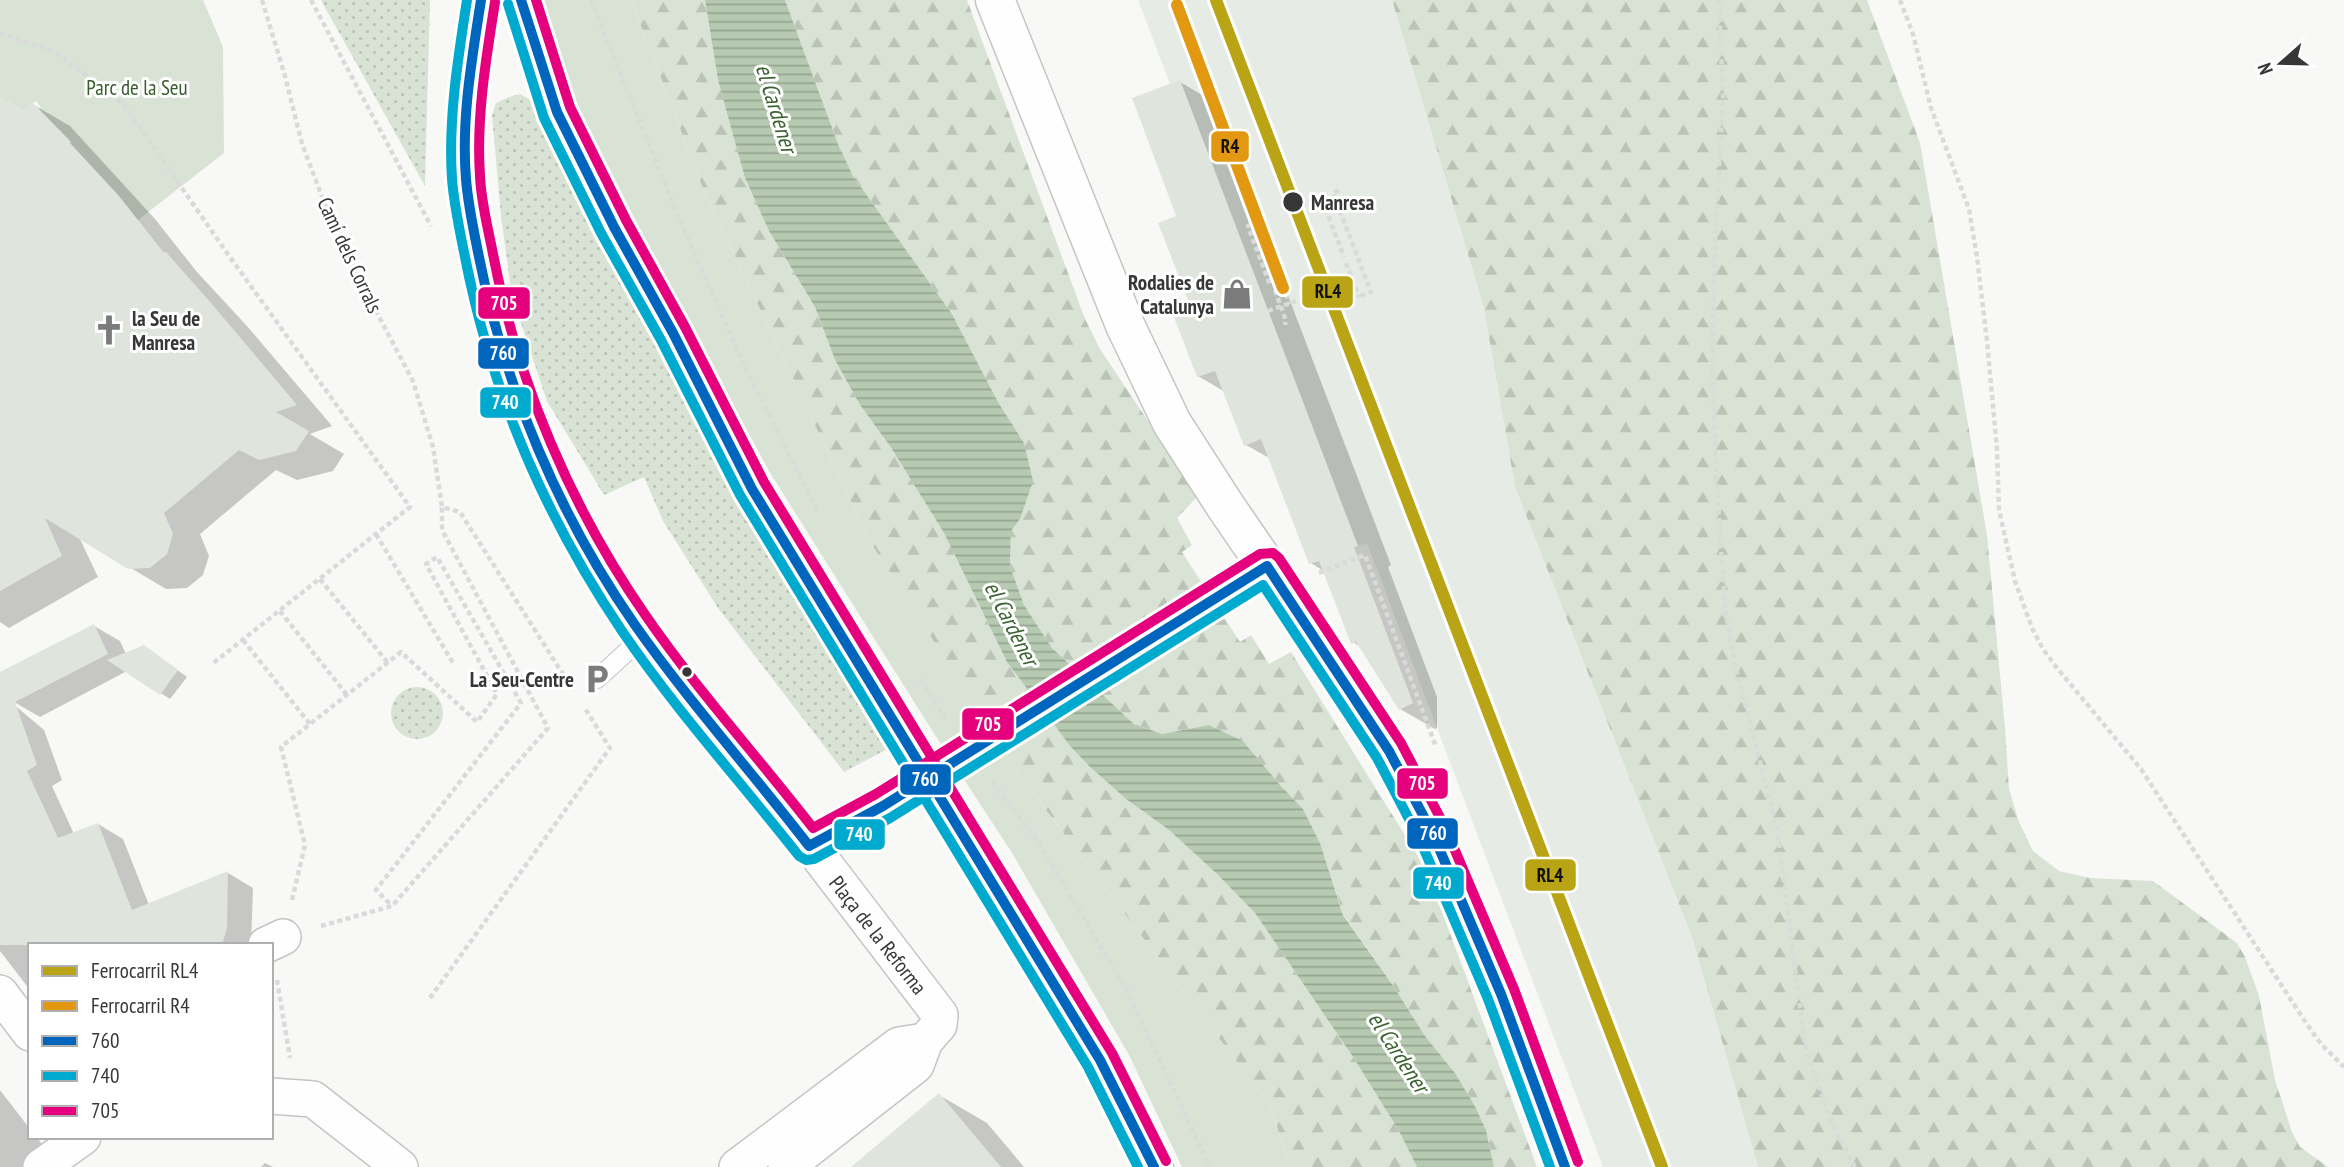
<svg xmlns="http://www.w3.org/2000/svg" width="2344" height="1167" font-family="'PT Sans Narrow',sans-serif">
<style>
.built{fill:#e7ebe5}
.grass{fill:url(#grass-dots)}
.forest{fill:url(#forest-firs)}
.park{fill:#d9e3d5}
.water{fill:url(#water-rules)}
.shadow{fill:#0003}
.building{fill:#dfe5dd}
.lines{fill:none;stroke-linecap:round;stroke-linejoin:round}
.service-casing{stroke:#c4c5c3;stroke-width:20}
.minor-casing{stroke:#c4c5c3;stroke-width:38}
.tertiary-casing{stroke:#c4c5c3;stroke-width:41}
.path{stroke:#d9dad9;stroke-width:4.5;stroke-dasharray:5 3.5;stroke-linecap:butt}
.service{stroke:#fefefe;stroke-width:18}
.minor{stroke:#fefefe;stroke-width:35}
.tertiary{stroke:#fefefe;stroke-width:38}
.minor-bridge-casing{stroke:#c4c5c3;stroke-width:38;stroke-linecap:butt}
.minor-bridge{stroke:#fefefe;stroke-width:35}
.bus-1-casing{stroke:#fff;stroke-width:16}
.bus-2-casing{stroke:#fff;stroke-width:16}
.bus-3-casing{stroke:#fff;stroke-width:16}
.bus-1{stroke:#0065bd;stroke-width:10}
.bus-2{stroke:#00a9ce;stroke-width:10}
.bus-3{stroke:#e5007d;stroke-width:10}
.rail-1-casing{stroke:#fff;stroke-width:18}
.rail-2-casing{stroke:#fff;stroke-width:18}
.rail-1{stroke:#b9a415;stroke-width:12}
.rail-2{stroke:#e39811;stroke-width:12}
.stop-dot{fill:#363736;stroke:#fff;stroke-width:2.5}
.labels{text-anchor:middle;dominant-baseline:central;stroke-width:6;stroke-linejoin:round;paint-order:stroke}
.park-label{font-size:21px;fill:#355c2b;stroke:#fff}
.stop-label{font-size:21px;font-weight:bold;fill:#363736;stroke:#fff;text-anchor:start}
.street-label{font-size:21px;fill:#363736;stroke:#fff}
.poi-label{font-size:21px;font-weight:bold;fill:#363736;stroke:#fff;text-anchor:end}
.water-label{font-size:23px;font-style:italic;fill:#3b6231;stroke:#fff}
.line-badge{stroke:#fff;stroke-width:2.5}
.badge-label{font-size:19px;text-anchor:middle;font-weight:bold;fill:#fff}
.pale-badge-label{font-size:19px;text-anchor:middle;font-weight:bold;fill:#111}
</style>
<defs>
<pattern id="grass-dots" width="8" height="8" patternUnits="userSpaceOnUse" patternTransform="scale(1.75)"><rect width="8" height="8" fill="#d9e3d5"/><path d="M2 2h.1M6 6h.1" fill="none" stroke="#bbc3b7" stroke-width="1.8" stroke-linecap="round"/></pattern>
<pattern id="forest-firs" width="22" height="20" patternUnits="userSpaceOnUse" patternTransform="scale(1.75)"><rect width="22" height="20" fill="#d9e3d5"/><path d="M5 1l3.5 6h-7zM16 11l3.5 6h-7z" fill="#bbc3b7"/></pattern>
<pattern id="water-rules" width="6" height="5" patternUnits="userSpaceOnUse" patternTransform="scale(1.75)"><rect width="6" height="5" fill="#b6cab1"/><path d="M0 2.5h6" fill="none" stroke="#95a591"/></pattern>
</defs>
<rect width="100%" height="100%" fill="#f8f9f7"/>
<!-- built -->
<path class="built" d="M1138 0H1392L1484 308 1515 487 1693 940 1758 1167H1603L1367 543 1358 546 1180 80 1170 84Z"/>
<!-- grass -->
<g class="grass">
<path d="M321 0H430L425 186 323 4Z"/>
<path d="M520 94 529 99 555 141 895 745 844 772 718 608 663 521 644 477 604 495 547 401 512 296 501 216 492 115 496 103 509 97Z"/>
<circle cx="417" cy="713" r="26"/>
</g>
<!-- forest -->
<g class="forest">
<path d="M631 0H705L718 80 731 128 745 178 769 231 815 307 835 360 860 405 890 446 944 533 1007 662 1070 746 1090 767 1126 799 1169 830 1217 874 1255 913 1353 1057 1399 1131 1417 1167H1289L1271 1107 1020 776 870 542 703 189Z"/>
<path d="M785 0H967L1085 319 1100 349 1198 496 1177 518 1192 545 1182 552 1240 642 1251 635 1269 664 1291 652 1426 869 1537 1167H1494L1486 1130 1475 1106 1455 1073 1425 1036 1394 987 1343 914 1320 843 1303 809 1280 785 1243 741 1209 725 1162 734 1134 724 1052 648 1024 605 1010 566 1011 531 1020 519 1024 443 998 402 952 314 853 176 838 144Z"/>
<path d="M1392 0H1867L1920 143 1987 535 2005 728 2009 789 2019 822 2033 851 2059 871 2090 878 2153 881 2237 943 2245 957 2259 996 2275 1080 2292 1132 2300 1147 2328 1167H1758L1693 940 1515 487 1484 308Z"/>
</g>
<!-- park -->
<g class="park">
<path d="M0 0H203L223 47 224 153 138 220 63 150 71 142 65 136 56 143 33 115 41 108 36 101 24 111 0 98Z"/>
<path d="M542 0H631L703 189 870 542 1020 776 1271 1107 1289 1167H1182L1129 1055 1012 853 926 721 769 471 664 277 566 82 546 26Z"/>
</g>
<!-- water -->
<path class="water" d="M705 0H785L838 144 853 176 952 314 998 402 1024 443 1033 481 1020 519 1011 531 1010 566 1024 605 1052 648 1134 724 1162 734 1209 725 1243 741 1280 785 1303 809 1320 843 1343 915 1394 987 1425 1036 1455 1073 1475 1106 1486 1130 1494 1167H1417L1399 1131 1353 1057 1255 913 1217 874 1169 830 1126 799 1090 767 1070 746 1007 662 944 533 890 446 860 405 835 360 815 307 769 231 745 178 731 128 718 80Z"/>
<!-- shadow -->
<g class="shadow">
<path d="M1180 82 1214 102 1391 565 1388 567 1437 697V728L1435 729 1400 709 1362 648 1353 642 1325 572 1311 563 1271 459 1246 445 1225 392 1198 376 1179 217Z"/>
<path d="M0 100 24 113 34 105 70 126 155 219 197 272 247 326 332 426 310 434 344 454 333 471 297 480 276 470 200 534 209 556 203 575 187 588 166 589 79 537 98 577 9 628 0 622Z"/>
<path d="M94 626 120 641 126 654 154 653 187 677 170 699 127 671 40 717 14 702Z"/>
<path d="M0 693 44 730 62 780 52 786 74 834 98 824 123 839 149 905 228 873 253 888 251 945H30V990L0 951Z"/>
<path d="M0 1090 30 1129V1137H36L43 1145 35 1167H0Z"/>
<path d="M939 1095 987 1123 1024 1167H852Z"/>
<path d="M265 1163 273 1167H261Z"/>
</g>
<!-- building -->
<g class="building">
<path d="M1180 80 1358 546 1354 547 1413 703 1399 710 1356 642 1351 644 1319 561 1309 564 1261 439 1244 446 1215 371 1197 377 1170 307 1188 300 1158 223 1176 216 1132 98Z"/>
<path d="M0 98 24 111 33 103 71 142 70 143 119 196 164 253 165 251 211 303 297 405 276 412 309 431 296 451 259 460 239 450 164 513 173 534 167 554 150 568 128 569 45 518 62 556 0 591Z"/>
<path d="M94 624 108 654 15 702 37 765 27 771 58 838 98 823 132 910 228 871 227 928 222 945H0V672Z"/>
<path d="M144 645 178 670 160 695 107 660Z"/>
<path d="M939 1093 1001 1167H851Z"/>
</g>
<g class="lines">
<!-- service casing -->
<g class="service-casing">
<path id="service" d="M597 679 644 636"/>
</g>
<!-- minor casing -->
<g class="minor-casing">
<g id="minor">
<path d="M481 0 468 84 466 179 480 266 491 313 510 376 540 453 578 529 612 590 644 636 675 678 771 794 940 1015 939 1025 925 1041 916 1065 786 1167"/>
<path d="M809 846 883 806"/>
<path d="M266 945 283 937"/>
<path d="M0 993 30 1033"/>
<path d="M271 1096 313 1099 400 1167"/>
<path d="M41 1167 83 1137"/>
<path d="M737 1167 899 1045 925 1041"/>
</g>
</g>
<!-- tertiary casing -->
<g class="tertiary-casing">
<g id="tertiary">
<path d="M521 0 557 112 614 227 673 333 752 489 1100 1060 1154 1167"/>
<path d="M995 0 1125 325 1172 423 1226 507 1335 666 1389 751 1433 834 1501 994 1565 1167"/>
</g>
</g>
<!-- path -->
<g class="path">
<path d="M262 0 285 76 302 144 338 239 413 381 433 447 442 507"/>
<path d="M311 0 431 226"/>
<path d="M591 0 680 221 749 376 817 510"/>
<path d="M1173 0 1290 304"/>
<path d="M1719 0 1723 98 1715 243 1712 362 1716 472 1725 608 1735 664 1777 828 1805 1046 1831 1121 1855 1167"/>
<path d="M1900 0 1913 34 1931 108 1969 209 1977 257 1987 341 1997 449 1999 510 2015 581 2032 628 2043 649 2057 668 2141 769 2306 1023 2321 1044 2344 1067"/>
<path d="M0 33 57 53 125 106 227 253 410 507 212 664"/>
<path d="M1339 190 1333 193 1371 292 1358 297"/>
<path d="M1301 205 1321 197 1344 257"/>
<path d="M1259 222 1248 226 1270 285"/>
<path d="M1346 263 1359 297"/>
<path d="M1275 290 1286 321 1285 325"/>
<path d="M1268 311 1296 301"/>
<path d="M376 534 453 663"/>
<path d="M1319 573 1365 555 1436 747"/>
<path d="M320 579 388 663"/>
<path d="M280 611 347 695"/>
<path d="M243 640 310 724"/>
<path d="M920 679 947 722"/>
<path d="M992 782 1041 846 1128 993 1210 1167"/>
<path d="M292 900 305 845 281 747 401 652 477 722 497 694 426 564 437 557 521 703 376 890 392 906"/>
<path d="M321 926 392 906 548 728 442 530V507L460 512 566 679"/>
<path d="M277 980 290 1058"/>
<path d="M430 998 610 748 584 707"/>
</g>
<!-- service -->
<use href="#service" class="service"/>
<!-- minor -->
<use href="#minor" class="minor"/>
<!-- tertiary -->
<use href="#tertiary" class="tertiary"/>
<!-- minor-bridge casing -->
<g class="minor-bridge-casing">
<path id="minor-bridge" d="M883 806 1227 591"/>
</g>
<!-- minor-bridge -->
<use href="#minor-bridge" class="minor-bridge"/>
<!-- bus-1 casing -->
<g class="bus-1-casing">
<g id="bus-1">
<path d="M481 0C472 59 461 119 466 179 468 205 474 232 479 257 505 388 559 516 635 625 689 702 752 772 809 846L883 806 1267 566 1389 751 1433 834 1501 994 1565 1167"/>
<path d="M521 0 557 112 614 227 673 333 752 489 1100 1060 1154 1167"/>
</g>
</g>
<!-- bus-2 casing -->
<g class="bus-2-casing">
<g id="bus-2">
<path d="M467 0C458 59 448 119 452 179 454 205 460 232 465 257 491 391 546 518 622 631 675 709 740 781 799 856L806 860 814 859 890 818 1263 585 1377 758 1420 840 1488 999 1550 1167"/>
<path d="M508 4 544 118 601 233 661 340 740 495 1088 1067 1138 1167"/>
</g>
</g>
<!-- bus-3 casing -->
<g class="bus-3-casing">
<g id="bus-3">
<path d="M536 0 570 107 626 220 685 327 764 482 1112 1053 1166 1161"/>
<path d="M495 2C486 59 476 117 480 176 481 202 488 228 493 254 518 383 571 508 646 616 697 690 758 757 813 828L876 794 1260 554 1273 553 1279 558 1401 743 1445 827 1514 989 1578 1162"/>
</g>
</g>
<!-- bus-1 -->
<use href="#bus-1" class="bus-1"/>
<!-- bus-2 -->
<use href="#bus-2" class="bus-2"/>
<!-- bus-3 -->
<use href="#bus-3" class="bus-3"/>
<!-- rail-1 casing -->
<g class="rail-1-casing">
<path id="rail-1" d="M1216 0 1662 1167"/>
</g>
<!-- rail-2 casing -->
<g class="rail-2-casing">
<path id="rail-2" d="M1177 5 1283 288"/>
</g>
<!-- rail-1 -->
<use href="#rail-1" class="rail-1"/>
<!-- rail-2 -->
<use href="#rail-2" class="rail-2"/>
</g>
<!-- icons -->
<defs>
<g id="shop-bare" transform="scale(2.415)"><path d="M-5-2.5h2.3a2.7 3.5 0 0 1 5.4 0H5L5.5 6h-11ZM-1.5-2.5h3a1.5 2.3 0 0 0-3 0Z" fill="#7a7b7a" stroke="#fff" stroke-width="2.5" paint-order="stroke"/></g>
<g id="church-bare" transform="scale(2.415)"><path d="M-1.2-6h2.4v3.5h3.3v2.4h-3.3V6h-2.4V-.1h-3.3v-2.4h3.3Z" fill="#7a7b7a" stroke="#fff" stroke-width="2.5" paint-order="stroke"/></g>
<g id="parking-bare" transform="scale(2.415)"><path d="M-3.5-5.5H1a3.5 3.5 0 0 1 0 7H-1V5.5H-3.5ZM-1-3.4V-.6H.8a1.4 1.4 0 0 0 0-2.8Z" fill="#7a7b7a" stroke="#fff" stroke-width="2.5" paint-order="stroke"/></g>
</defs>
<g fill-rule="evenodd">
<use href="#shop-bare" x="1237" y="294"/>
<use href="#church-bare" x="109" y="330"/>
<use href="#parking-bare" x="597" y="679"/>
</g>
<!-- markers -->
<g class="stop-dot">
<circle cx="1293" cy="202" r="11"/>
<circle cx="687" cy="672" r="6"/>
</g>
<g class="labels">
<!-- park labels -->
<g class="park-label">
<text x="137" y="87">Parc de la Seu</text>
</g>
<!-- stop labels -->
<g class="stop-label">
<text x="1311" y="202">Manresa</text>
</g>
<!-- street labels -->
<g class="street-label">
<text transform="translate(350 255) rotate(65)">Camí dels Corrals</text>
<text transform="translate(878 935) rotate(52)">Plaça de la Reforma</text>
</g>
<!-- poi labels -->
<g class="poi-label">
<text x="1214" y="282">Rodalies de<tspan x="1214" dy="24">Catalunya</tspan></text>
<text x="132" y="318" text-anchor="start">la Seu de<tspan x="132" dy="24">Manresa</tspan></text>
<text x="574" y="679">La Seu-Centre</text>
</g>
<!-- water labels -->
<g class="water-label">
<text transform="translate(777 108) rotate(73)">el Cardener</text>
<text transform="translate(1012 623) rotate(63)">el Cardener</text>
<text transform="translate(1399 1052) rotate(57)">el Cardener</text>
</g>
</g>
<g class="line-badge">
<rect x="1210" y="130" width="40" height="33" rx="7" fill="#e39811"/>
<rect x="1301" y="275" width="53" height="34" rx="7" fill="#b9a415"/>
<rect x="477" y="286" width="54" height="34" rx="7" fill="#e5007d"/>
<rect x="477" y="337" width="53" height="33" rx="7" fill="#0065bd"/>
<rect x="479" y="386" width="53" height="33" rx="7" fill="#00a9ce"/>
<rect x="961" y="707" width="54" height="34" rx="7" fill="#e5007d"/>
<rect x="899" y="763" width="53" height="33" rx="7" fill="#0065bd"/>
<rect x="1396" y="767" width="53" height="33" rx="7" fill="#e5007d"/>
<rect x="1406" y="817" width="53" height="33" rx="7" fill="#0065bd"/>
<rect x="833" y="818" width="53" height="33" rx="7" fill="#00a9ce"/>
<rect x="1524" y="858" width="53" height="34" rx="7" fill="#b9a415"/>
<rect x="1412" y="866" width="53" height="34" rx="7" fill="#00a9ce"/>
</g>
<g class="badge-label">
<text x="504" y="310">705</text>
<text x="503" y="360">760</text>
<text x="505" y="409">740</text>
<text x="988" y="731">705</text>
<text x="925" y="786">760</text>
<text x="1422" y="790">705</text>
<text x="1433" y="840">760</text>
<text x="859" y="841">740</text>
<text x="1438" y="890">740</text>
</g>
<g class="pale-badge-label">
<text x="1230" y="153">R4</text>
<text x="1328" y="298">RL4</text>
<text x="1550" y="882">RL4</text>
</g>
<!-- legend -->
<rect x="28" y="943" width="245" height="196" fill="#ffffff" stroke="#afafaf" stroke-width="2"/>
<rect x="42" y="966" width="35" height="10" fill="#b9a415" stroke="#afafaf" stroke-width="2"/>
<text x="91" y="978" font-size="21" fill="#363736">Ferrocarril RL4</text>
<rect x="42" y="1001" width="35" height="10" fill="#e39811" stroke="#afafaf" stroke-width="2"/>
<text x="91" y="1013" font-size="21" fill="#363736">Ferrocarril R4</text>
<rect x="42" y="1036" width="35" height="10" fill="#0065bd" stroke="#afafaf" stroke-width="2"/>
<text x="91" y="1048" font-size="21" fill="#363736">760</text>
<rect x="42" y="1071" width="35" height="10" fill="#00a9ce" stroke="#afafaf" stroke-width="2"/>
<text x="91" y="1083" font-size="21" fill="#363736">740</text>
<rect x="42" y="1106" width="35" height="10" fill="#e5007d" stroke="#afafaf" stroke-width="2"/>
<text x="91" y="1118" font-size="21" fill="#363736">705</text>
<!-- north arrow -->
<g transform="translate(2281 63) rotate(250)" stroke="#ffffff" stroke-width="5" paint-order="stroke">
<path d="M0-5L12 26L0 18L-12 26Z" fill="#363736"/>
<text y="-10" font-size="19" font-weight="bold" text-anchor="middle" fill="#363736">N</text>
</g>
</svg>
